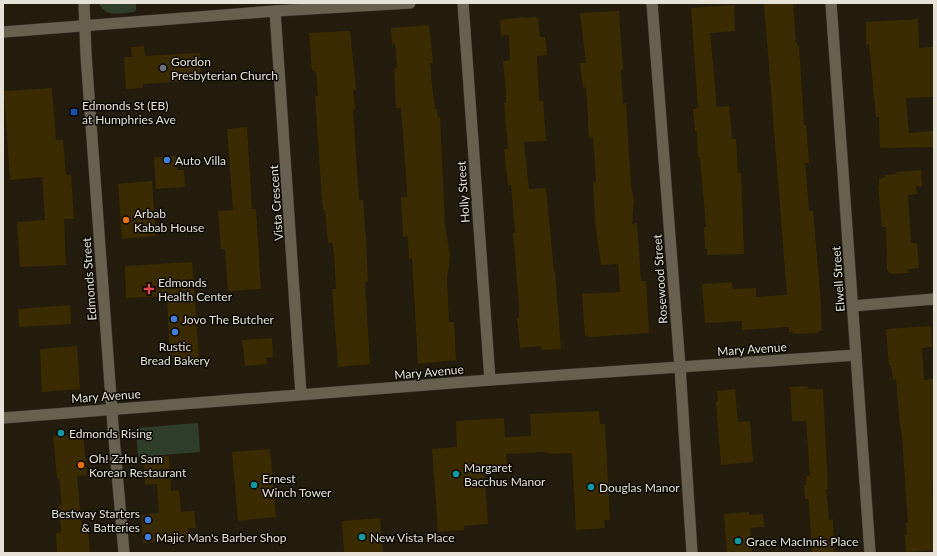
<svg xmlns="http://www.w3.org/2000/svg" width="937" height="556" font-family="Lato,sans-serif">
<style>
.green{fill:#2e3e29}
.building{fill:#3b2b00}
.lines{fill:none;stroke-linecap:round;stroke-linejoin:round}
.minor-casing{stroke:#3d3730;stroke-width:12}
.tertiary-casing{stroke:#3d3730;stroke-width:12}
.minor{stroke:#696150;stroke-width:11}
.tertiary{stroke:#696150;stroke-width:11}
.worship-dot{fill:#6b7280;stroke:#0b0803;stroke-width:1.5}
.transit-dot{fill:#1a4fb4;stroke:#0b0803;stroke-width:1.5}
.shop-dot{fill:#3f7fe0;stroke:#0b0803;stroke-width:1.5}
.food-dot{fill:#e8710a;stroke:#0b0803;stroke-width:1.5}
.health-dot{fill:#e0444e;stroke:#0b0803;stroke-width:1.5}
.culture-dot{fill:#0f9aa8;stroke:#0b0803;stroke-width:1.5}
.labels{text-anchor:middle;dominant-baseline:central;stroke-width:3;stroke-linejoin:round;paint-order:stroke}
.poi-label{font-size:12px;fill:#e7e2d8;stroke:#0b0803;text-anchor:start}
.street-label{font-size:12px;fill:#e7e2d8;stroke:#0b0803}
</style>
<rect width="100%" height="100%" fill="#241d0e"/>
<!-- green -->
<g class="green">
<path d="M99 3H136V10L134 12C121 13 104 18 99 3Z"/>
<path d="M198 423 200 452 138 457 136 428Z"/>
</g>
<!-- building -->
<g class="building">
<path d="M764 3H793L796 42H797V46H799L804 125H806L809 163H805L809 211H813L820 292 822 331H818V333L793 334V332H789V327L742 330V321L705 323 702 284 732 282 733 289 756 288V297L787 295Z"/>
<path d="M734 5 735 31 710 33 717 107 729 106 732 139H736L738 173H741L744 254 707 255V249H705L704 227H706L700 157H698L697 131H695L693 109 698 108 691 8Z"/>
<path d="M619 11 623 70H621L623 104 626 103 631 187 634 199 632 224 637 223 641 281H646L649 333 589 337V336H585L582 294 620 292 618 264 601 265 595 222 593 182H596L593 137 589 138 586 87 583 88 580 63H586L580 13Z"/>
<path d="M525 17V18L538 17 540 37H545L547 55 537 56 539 101 543 100 546 141 524 142 529 189 546 188 554 272 555 271 561 349 542 350 541 346 520 348 517 318H519V304L513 233H515L511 185H508L504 149H508L504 103H506V92L503 61 510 60 509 35 501 36 500 20Z"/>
<path d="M918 19 919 48 933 47 934 97 906 98 909 133 934 131V147L880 148 879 117H876L869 44 866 45V22Z"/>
<path d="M429 25 433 63H430L432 86 435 109H437L438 118 440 117 445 224 450 256 447 279 449 322H454L456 360 418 364 412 258 409 259 408 236 403 237 401 197H407L406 175 401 108H396L394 69 397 68 395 44H392L391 28Z"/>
<path d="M350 31 356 90H353L355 109 353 111 359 200H363L366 239 368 282H365L370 364 338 367 332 289H336L334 255 332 242 328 243 325 210H323L322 200 315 96H318L316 72 312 70 309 33Z"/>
<path d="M144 46 145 56 200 53 201 77 187 78V81L143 84V88L126 89 124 57H132L131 47Z"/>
<path d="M52 88 56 140H63L66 175H71L74 219H64L66 265 20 267 17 222 45 220 42 177 10 180 4 91Z"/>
<path d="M247 127 252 209H256L261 289 228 291 225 249H221L218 211 233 210 227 129Z"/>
<path d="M176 156 177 170H184L185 187 156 189 154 157Z"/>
<path d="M921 170 922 186H916L917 194 908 195 911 243H917L919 268 908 269V273L891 274 887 270 886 227H882L878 186H879V179L885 177V175L897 174 896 172Z"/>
<path d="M152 181 156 236 122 239 118 184Z"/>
<path d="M192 262 199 358 175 360 170 354 167 296 126 298 125 266Z"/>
<path d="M70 305 71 324 19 327 18 309Z"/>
<path d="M931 326 932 347 922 348 924 380 934 379V480H932L934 550 906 552 905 535H907L906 523H908L902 437 901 427H900L896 379 893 380 891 365H889L886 329Z"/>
<path d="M272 338 273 357 266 358 267 364 245 366 242 340Z"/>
<path d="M77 346 80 389 42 392 40 349Z"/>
<path d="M807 386 808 389H823L828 489H826L829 520 833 519 834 553H812L809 504 808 499H805L804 485H806V476H810L806 421H792L790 387Z"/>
<path d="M735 389 738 422 750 421 753 462 721 465 716 402 718 401 717 391Z"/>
<path d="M599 411 600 424H605L610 520H604L605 528 576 530 572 453 549 454 546 452 506 454 507 468 484 470 488 524 464 526V530L438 532 432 449 457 447 456 421 504 418 505 437 531 436 530 414Z"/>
<path d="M83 434 87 475 77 476 82 531 88 530 90 553H57L56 533 61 532 59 505H62L59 478H57L53 436Z"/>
<path d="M270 449 276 517 238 521 232 452Z"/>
<path d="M169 456 171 491 179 490 181 512 194 511 196 528H188L189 539 143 543 141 515 159 513 157 484 145 485 143 458Z"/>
<path d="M749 512V515L763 514 764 527 750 528 752 553H727L724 514Z"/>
<path d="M380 518 383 553H344L342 521Z"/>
</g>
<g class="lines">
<!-- minor casing -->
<g class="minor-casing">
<g id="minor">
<path d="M463 3 490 380"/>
<path d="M652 3 680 367 692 553"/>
<path d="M831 3 870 553"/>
<path d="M275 11 301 394"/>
<path d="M3 32 275 11 410 3"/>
<path d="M853 306 934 299"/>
<path d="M3 418 490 380 856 355"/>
</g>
</g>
<!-- tertiary casing -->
<g class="tertiary-casing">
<path id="tertiary" d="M84 3 86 55 113 426 124 553"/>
</g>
<!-- minor -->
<use href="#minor" class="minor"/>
<!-- tertiary -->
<use href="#tertiary" class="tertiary"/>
</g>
<!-- markers -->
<circle class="worship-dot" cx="163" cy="68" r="4"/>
<rect class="transit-dot" x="70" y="108" width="8" height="8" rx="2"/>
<g class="shop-dot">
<circle cx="167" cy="160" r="4"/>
<circle cx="174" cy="319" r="4"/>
<circle cx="175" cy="332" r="4"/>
<circle cx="148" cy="520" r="4"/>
<circle cx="148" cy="537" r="4"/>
</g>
<g class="food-dot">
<circle cx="126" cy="220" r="4"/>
<circle cx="81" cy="465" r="4"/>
</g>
<path class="health-dot" d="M147 283h4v4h4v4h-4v4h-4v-4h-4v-4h4z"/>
<g class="culture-dot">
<circle cx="61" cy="433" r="4"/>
<circle cx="456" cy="474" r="4"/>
<circle cx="254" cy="485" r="4"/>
<circle cx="591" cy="487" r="4"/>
<circle cx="362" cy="537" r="4"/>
<circle cx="738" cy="541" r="4"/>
</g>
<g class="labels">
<!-- poi labels -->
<g class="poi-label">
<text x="171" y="61">Gordon<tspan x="171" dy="14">Presbyterian Church</tspan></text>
<text x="82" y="105">Edmonds St (EB)<tspan x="82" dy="14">at Humphries Ave</tspan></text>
<text x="175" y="160">Auto Villa</text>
<text x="134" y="213">Arbab<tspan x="134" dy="14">Kabab House</tspan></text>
<text x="158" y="282">Edmonds<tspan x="158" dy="14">Health Center</tspan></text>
<text x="182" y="319">Jovo The Butcher</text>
<text x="175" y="346" text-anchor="middle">Rustic<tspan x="175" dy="14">Bread Bakery</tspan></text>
<text x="69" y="433">Edmonds Rising</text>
<text x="89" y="458">Oh! Zzhu Sam<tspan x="89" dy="14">Korean Restaurant</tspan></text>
<text x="464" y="467">Margaret<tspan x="464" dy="14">Bacchus Manor</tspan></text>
<text x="262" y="478">Ernest<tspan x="262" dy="14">Winch Tower</tspan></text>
<text x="599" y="487">Douglas Manor</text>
<text x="140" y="513" text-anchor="end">Bestway Starters<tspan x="140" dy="14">&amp; Batteries</tspan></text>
<text x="156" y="537">Majic Man's Barber Shop</text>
<text x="370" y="537">New Vista Place</text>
<text x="746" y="541">Grace MacInnis Place</text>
</g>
<!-- street labels -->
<g class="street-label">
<text transform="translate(463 192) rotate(-94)">Holly Street</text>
<text transform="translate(276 203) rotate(-94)">Vista Crescent</text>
<text transform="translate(89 279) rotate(-94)">Edmonds Street</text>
<text transform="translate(660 279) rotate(-94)">Rosewood Street</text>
<text transform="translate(838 279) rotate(-94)">Elwell Street</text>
<text transform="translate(752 349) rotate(-4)">Mary Avenue</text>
<text transform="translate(429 372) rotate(-5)">Mary Avenue</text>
<text transform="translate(106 396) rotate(-4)">Mary Avenue</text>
</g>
</g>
<!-- border -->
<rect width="937" height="556" fill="none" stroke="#e7e2d8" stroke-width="8"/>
</svg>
